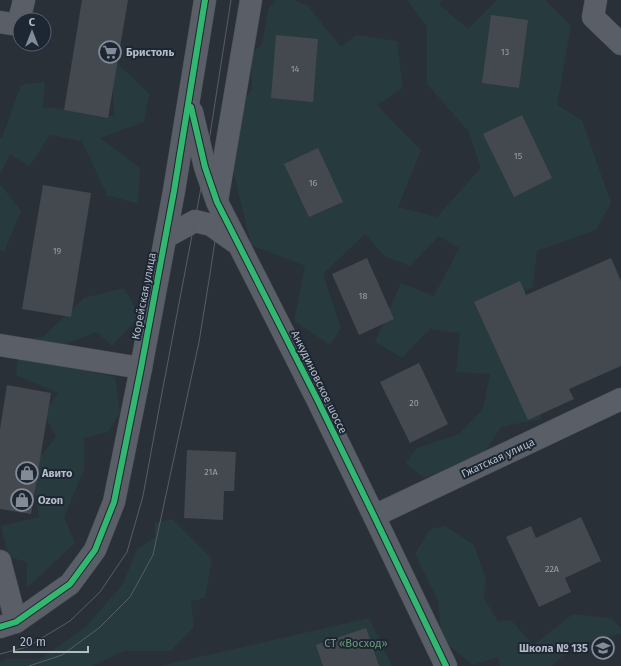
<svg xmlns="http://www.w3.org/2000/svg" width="621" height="666" font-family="'Fira Sans',sans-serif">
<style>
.green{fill:#273a3e}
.building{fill:#444950}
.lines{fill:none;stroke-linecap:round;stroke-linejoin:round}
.minor-casing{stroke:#484c53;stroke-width:23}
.minor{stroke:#5a5e66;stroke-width:22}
.tram{stroke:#595d64;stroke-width:1}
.cycleway-casing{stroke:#1d2633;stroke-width:8}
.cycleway{stroke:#33b770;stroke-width:6}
.labels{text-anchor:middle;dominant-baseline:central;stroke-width:4;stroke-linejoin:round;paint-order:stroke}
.number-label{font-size:9px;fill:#989fab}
.poi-label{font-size:11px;font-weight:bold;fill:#b4bcc9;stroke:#1d2633;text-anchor:start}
.street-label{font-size:11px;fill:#b4bcc9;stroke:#1d2633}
.park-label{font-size:11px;fill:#6b9a76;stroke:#1d2633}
</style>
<rect width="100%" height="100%" fill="#2a3038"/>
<!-- green -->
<g class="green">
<path d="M276 0H295L308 6 341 47 356 35 397 41 403 88 377 105 421 150 398 207 437 217 481 168 469 132 427 84V27L407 0H441L440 5 468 29 497 0H545L571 26 557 105 582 120 611 203 596 230 537 251 533 287 497 305 539 368 541 419 501 427 481 458 424 478 406 463 417 448 459 434 483 409 490 374 456 372 460 333 430 329 402 358 375 342 401 283 434 296 459 248 439 236 410 266 384 256 365 234 323 274 341 328 330 345 294 321 305 266 251 245 223 128 252 89 251 55 262 44 268 9Z"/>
<path d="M111 57 149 94 144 122 100 138 140 168 138 204 107 195 82 141 50 135 29 166 10 154 0 174V138H2L21 85 45 82 43 107 114 116Z"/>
<path d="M0 184 21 211 4 252 0 249Z"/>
<path d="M124 288 140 316 112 346 97 332 67 343 65 365 115 377 120 412 108 432 84 438V470L64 517 75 543 27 588V562L9 557 1 526 39 517 31 468 56 437 44 414 58 393 16 375 20 340 43 337 84 298Z"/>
<path d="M172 519 212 559 205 598 191 601 194 627 170 651H124L92 666H0V663L6 659H40L85 628 123 584 137 549 155 537V523Z"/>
<path d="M445 526 474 545 486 580 484 598 498 622 511 620 533 645 573 614 611 618 621 628V634L577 643 552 666H500L498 657 473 665 442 640 438 600 415 554 430 529Z"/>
<path d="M369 618 392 666H160Z"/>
</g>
<!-- building -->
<g class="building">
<path d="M82 0H128L108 118 64 110Z"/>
<path d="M491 15 528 20 519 88 482 83Z"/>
<path d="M276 35 318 39 313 102 271 98Z"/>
<path d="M522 115 552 178 514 197 483 134Z"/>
<path d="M318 148 343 202 309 217 284 164Z"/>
<path d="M43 185 91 193 71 317 22 309Z"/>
<path d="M367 258 394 319 359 335 332 274Z"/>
<path d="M611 258 621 281V366L569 389 574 399 528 420 474 302 520 281 526 295Z"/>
<path d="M419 363 448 424 410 443 380 382Z"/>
<path d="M7 385 51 393 31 514 0 509V429Z"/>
<path d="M187 450 236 452 234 491H224L223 520 184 518Z"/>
<path d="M581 517 601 561 565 578 571 592 539 607 506 537 531 526 536 538Z"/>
<path d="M366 628 379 666H323L316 645Z"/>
</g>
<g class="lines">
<!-- minor casing -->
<g class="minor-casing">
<g id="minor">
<path d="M596 0 593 17 621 44"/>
<path d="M0 22 18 25 24 0"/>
<path d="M192 112 205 167 217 202 277 320 317 399 374 516 446 666"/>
<path d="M217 201 251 0"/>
<path d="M166 237 195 221 211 225 235 242"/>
<path d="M0 345 141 368"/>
<path d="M374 516 621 399"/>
<path d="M0 561 16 622"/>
<path d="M0 627 16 622 70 584 95 550 114 502 141 368 174 191 205 0"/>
</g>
</g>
<!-- minor -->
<use href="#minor" class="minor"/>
<!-- tram -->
<g class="tram">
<path d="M0 654 27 647 70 621 100 592 127 552 143 496 161 398 205 167 231 0"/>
<path d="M29 666 62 655 99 628 130 597 153 555 199 342 210 274 251 0"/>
</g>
<!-- cycleway casing -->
<g class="cycleway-casing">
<g id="cycleway">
<path d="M191 107 205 167 217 202 277 320 317 399 374 516 446 666"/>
<path d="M0 627 16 622 70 584 95 550 114 502 141 368 174 191 205 0"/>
</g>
</g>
<!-- cycleway -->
<use href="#cycleway" class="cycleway"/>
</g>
<!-- icons -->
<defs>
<g id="supermarket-ring" transform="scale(1.15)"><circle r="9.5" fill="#1d2633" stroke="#848b96" stroke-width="1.5"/><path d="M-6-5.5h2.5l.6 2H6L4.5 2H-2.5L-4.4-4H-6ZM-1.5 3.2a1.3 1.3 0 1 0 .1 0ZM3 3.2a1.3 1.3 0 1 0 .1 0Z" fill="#848b96"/></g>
<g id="shop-ring" transform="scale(1.15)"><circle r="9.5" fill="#1d2633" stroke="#848b96" stroke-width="1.5"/><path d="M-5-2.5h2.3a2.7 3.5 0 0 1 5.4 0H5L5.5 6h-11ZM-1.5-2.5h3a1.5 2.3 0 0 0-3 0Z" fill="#848b96"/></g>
<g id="school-ring" transform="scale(1.15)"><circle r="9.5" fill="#1d2633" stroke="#848b96" stroke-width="1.5"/><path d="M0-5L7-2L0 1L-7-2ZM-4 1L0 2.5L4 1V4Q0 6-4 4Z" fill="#848b96"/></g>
</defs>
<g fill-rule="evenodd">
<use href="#supermarket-ring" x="110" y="52"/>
<use href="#shop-ring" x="27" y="473"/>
<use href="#shop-ring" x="22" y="500"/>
<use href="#school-ring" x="603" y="648"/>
</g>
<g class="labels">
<!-- number labels -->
<g class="number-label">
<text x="505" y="52">13</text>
<text x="295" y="69">14</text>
<text x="518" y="156">15</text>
<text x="313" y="183">16</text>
<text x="57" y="251">19</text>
<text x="363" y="296">18</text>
<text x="414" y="403">20</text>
<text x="211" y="472">21А</text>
<text x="552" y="569">22А</text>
</g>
<!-- poi labels -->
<g class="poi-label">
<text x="126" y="52">Бристоль</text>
<text x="42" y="473">Авито</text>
<text x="38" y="500">Ozon</text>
<text x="588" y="648" text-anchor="end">Школа № 135</text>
</g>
<!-- street labels -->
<g class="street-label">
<text transform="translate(144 296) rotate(-79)">Корейская улица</text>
<text transform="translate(319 382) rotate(64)">Анкудиновское шоссе</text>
<text transform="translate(498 458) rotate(-25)">Гжатская улица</text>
</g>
<!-- park labels -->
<g class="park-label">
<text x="356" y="643">СТ «Восход»</text>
</g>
</g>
<!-- north arrow -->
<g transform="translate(32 32)"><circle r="19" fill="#1d2633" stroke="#59626f"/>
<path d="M0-3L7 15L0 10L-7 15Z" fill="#848b96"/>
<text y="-6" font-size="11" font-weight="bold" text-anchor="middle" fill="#b4bcc9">С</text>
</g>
<!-- scale -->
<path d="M14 646v6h74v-6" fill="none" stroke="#b4bcc9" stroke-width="2"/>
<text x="20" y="646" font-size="12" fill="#b4bcc9" stroke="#1d2633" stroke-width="3" paint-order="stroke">20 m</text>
</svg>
